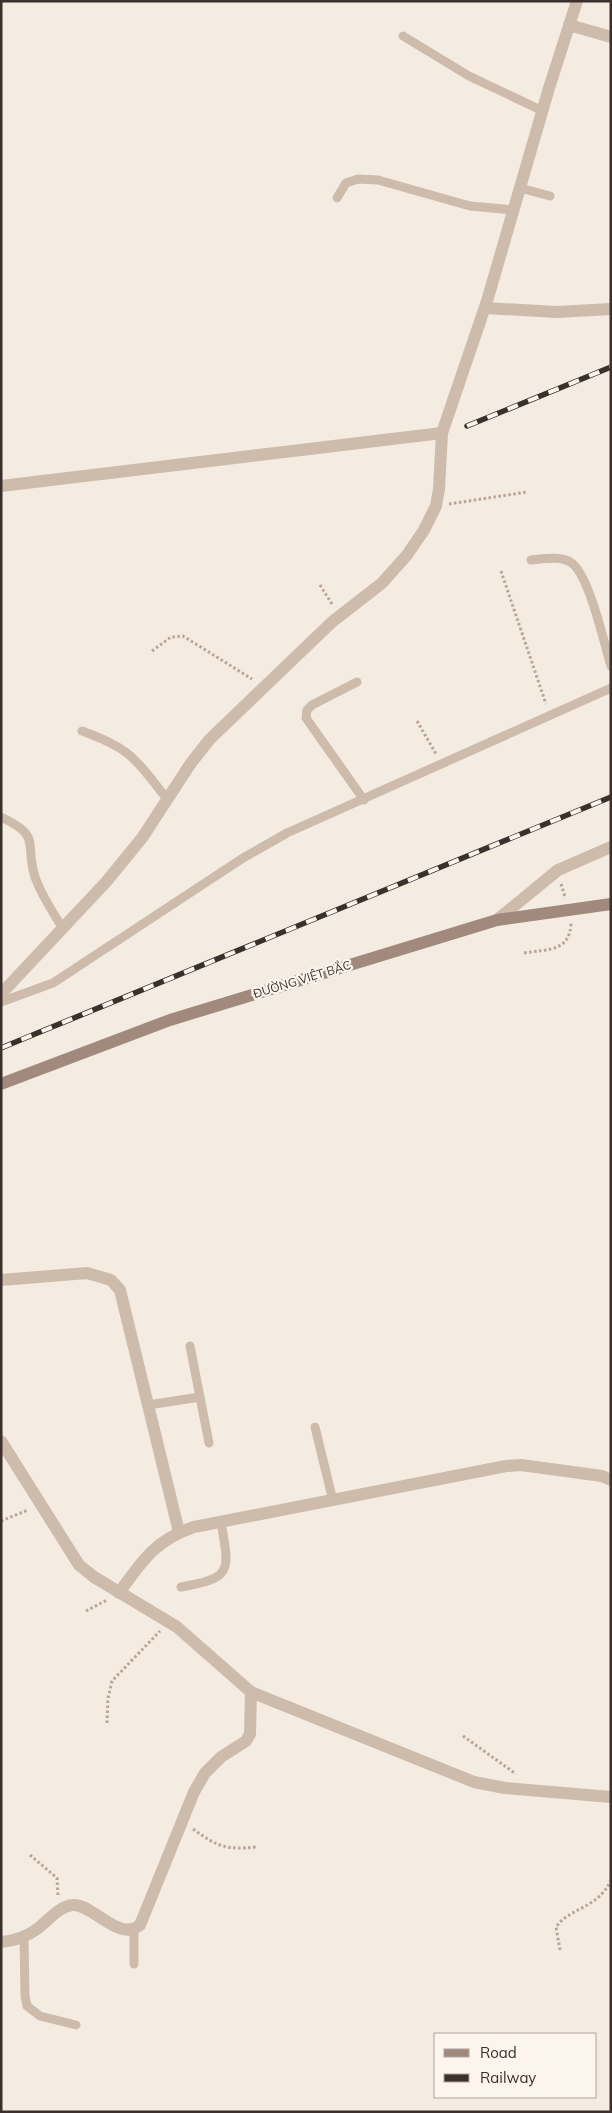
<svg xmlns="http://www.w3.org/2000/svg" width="612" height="2113" font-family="Mulish,sans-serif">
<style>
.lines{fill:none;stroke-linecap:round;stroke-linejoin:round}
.path{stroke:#b9a596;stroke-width:3;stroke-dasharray:2.5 2.5;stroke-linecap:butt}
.lane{stroke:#cdbbac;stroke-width:9}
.street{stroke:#cdbbac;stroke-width:12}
.secondary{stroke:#a18a7d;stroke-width:12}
.rail-casing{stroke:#3b302b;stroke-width:5.5}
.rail{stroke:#fbf5ee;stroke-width:4;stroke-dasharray:11;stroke-linecap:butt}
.labels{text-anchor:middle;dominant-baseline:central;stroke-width:4.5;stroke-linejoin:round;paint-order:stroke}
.street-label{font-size:12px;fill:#3b302b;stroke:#fbf5ee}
</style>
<rect width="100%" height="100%" fill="#f4ebe1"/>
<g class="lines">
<!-- path -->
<g class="path">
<path d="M449 504 527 492"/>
<path d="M501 571 546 704"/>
<path d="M320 585 332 604"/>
<path d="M152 651 171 637 183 636 252 679"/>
<path d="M417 721 436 754"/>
<path d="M561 884 565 897"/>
<path d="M524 953C548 949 570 952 571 923"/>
<path d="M1 1521 28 1510"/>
<path d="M86 1611 107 1600"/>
<path d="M107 1723 108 1698 112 1681 160 1631"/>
<path d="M463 1736 516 1774"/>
<path d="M193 1829C218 1847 226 1850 256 1847"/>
<path d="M30 1855 57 1878 58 1896"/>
<path d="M560 1950 556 1927C570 1907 598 1909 611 1880"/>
</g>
<!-- lane -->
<g class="lane">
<path d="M403 36 469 76 543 111"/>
<path d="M520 188 550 196"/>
<path d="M337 198 346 183 358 179 378 180 470 206 514 210"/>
<path d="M531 560C544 559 562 555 573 564 590 579 604 643 611 666"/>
<path d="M357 682 312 705 307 710 306 718 364 800"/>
<path d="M82 731C93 735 104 739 114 745 137 756 152 781 168 800"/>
<path d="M1 817C43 837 24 842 35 877 41 895 53 912 63 929"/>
<path d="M1 1002 53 983 243 858 287 833 611 688"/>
<path d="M190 1346 209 1443"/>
<path d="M148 1405 200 1397"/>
<path d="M315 1427 333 1501"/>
<path d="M181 1587C234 1578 229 1570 221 1522"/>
<path d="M24 1937 25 1996 27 2006 40 2016 76 2025"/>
<path d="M134 1964V1929"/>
</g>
<!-- street -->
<g class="street">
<path d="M569 25 611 37"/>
<path d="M485 308 557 312 611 309"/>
<path d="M1 486 442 433"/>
<path d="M497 920 558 870 611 847"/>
<path d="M1 994 106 882 142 838 191 763 210 739 332 622 382 583 407 555 424 530 436 506 439 489 442 433 487 301 549 88 577 1"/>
<path d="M1 1280 87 1273 111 1280 120 1290 179 1532"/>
<path d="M1 1441 79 1565 94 1577 177 1627 251 1692 474 1782 505 1788 611 1797"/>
<path d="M119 1593C142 1561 155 1540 194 1527L506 1466 521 1465 602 1476 611 1480"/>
<path d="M1 1942C15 1941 26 1937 37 1929 48 1921 59 1906 73 1905 92 1903 119 1943 140 1925L194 1792 205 1773 221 1757 246 1741 250 1734 251 1692"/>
</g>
<!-- secondary -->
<path class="secondary" d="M1 1084 170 1020 497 920 611 904"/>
<!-- rail casing -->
<g class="rail-casing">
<g id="rail">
<path d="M467 426 611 367"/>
<path d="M1 1048 611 797"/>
</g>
</g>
<!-- rail -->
<use href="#rail" class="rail"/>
</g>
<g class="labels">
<!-- street labels -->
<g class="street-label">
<text transform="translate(302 979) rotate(-17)">ĐƯỜNG VIỆT BẮC</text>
</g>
</g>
<!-- border -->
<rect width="612" height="2113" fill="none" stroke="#3b302b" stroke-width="5"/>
<!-- legend -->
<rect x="434" y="2033" width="162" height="65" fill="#fbf5ee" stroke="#aea6a0"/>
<rect x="444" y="2049" width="25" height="8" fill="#a18a7d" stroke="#aea6a0"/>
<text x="480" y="2058" font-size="15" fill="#3b302b">Road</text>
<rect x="444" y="2074" width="25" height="8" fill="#3b302b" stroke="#aea6a0"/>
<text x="480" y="2083" font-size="15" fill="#3b302b">Railway</text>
</svg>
